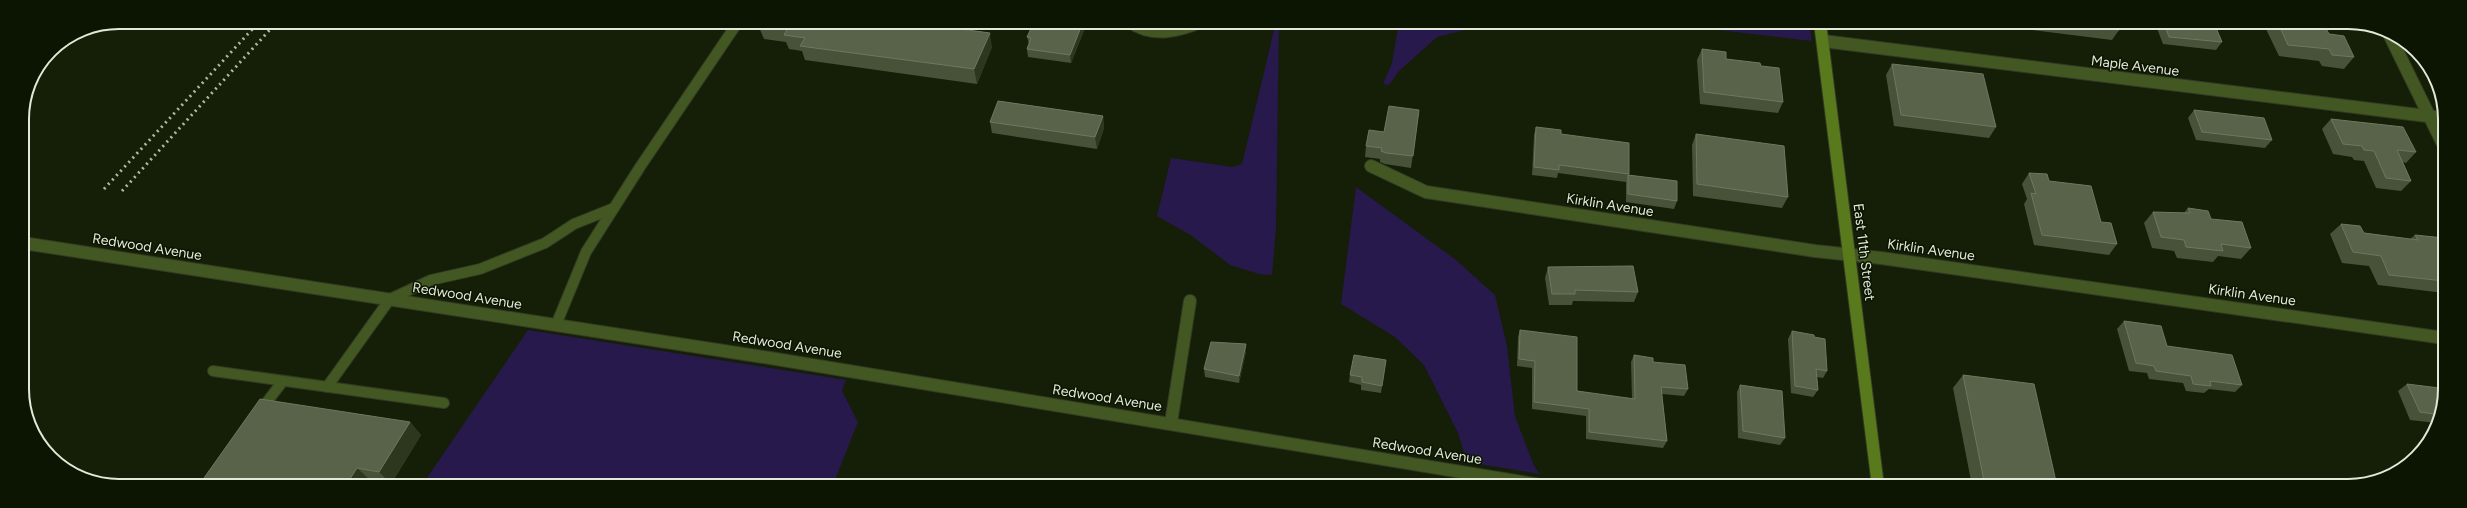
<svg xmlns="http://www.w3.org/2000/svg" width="2467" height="508" font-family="Figtree,sans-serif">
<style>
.green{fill:#27194b}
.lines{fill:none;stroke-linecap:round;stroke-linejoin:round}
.service-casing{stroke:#323a24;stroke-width:12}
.minor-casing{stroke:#323a24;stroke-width:14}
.secondary-casing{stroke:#323a24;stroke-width:14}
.service{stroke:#425722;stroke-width:10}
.minor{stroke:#425722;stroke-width:12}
.secondary{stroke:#587a1c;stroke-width:12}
.rail{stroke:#b1b8a6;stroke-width:3;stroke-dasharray:2 4;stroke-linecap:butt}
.wall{fill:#485239}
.shaded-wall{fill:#2c371d}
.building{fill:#58634a;stroke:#6e7861}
.labels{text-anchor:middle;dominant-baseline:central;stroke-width:3;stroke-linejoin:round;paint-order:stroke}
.street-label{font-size:14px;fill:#e2e9d9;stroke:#0c1501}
.rim{fill:none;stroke:#e2e9d9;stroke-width:2}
</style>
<rect width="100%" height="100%" fill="#151e06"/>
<!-- green -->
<g class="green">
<path d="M1276 22H1279L1276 228 1272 275 1259 274 1230 265 1192 236 1157 216 1171 158 1233 167 1242 164Z"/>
<path d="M1399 22 1493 23 1437 37 1399 71 1389 85 1383 84 1392 63Z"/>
<path d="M1659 23H1809L1812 41Z"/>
<path d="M1356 187 1456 260 1495 295 1507 346 1515 416 1534 466 1540 474 1467 462 1458 433 1424 365 1395 337 1341 304Z"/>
<path d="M528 330 846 380 842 391 858 422 833 485H422Z"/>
</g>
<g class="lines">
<!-- service casing -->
<g class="service-casing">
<g id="service">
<path d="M1128 22C1153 39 1177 33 1203 22"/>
<path d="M556 325 586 252 640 167 738 22"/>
<path d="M213 371 444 403"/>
<path d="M327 387 390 299 431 280 480 269 545 243 574 224 614 208"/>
<path d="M260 411 283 381"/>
</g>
</g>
<!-- minor casing -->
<g class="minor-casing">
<g id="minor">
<path d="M2390 36 2443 144"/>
<path d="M1823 41 2443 118"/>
<path d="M1371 166 1426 192 1815 251 1881 258 2444 338"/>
<path d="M23 243 770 358 1546 486"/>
<path d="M1171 423 1190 301"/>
</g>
</g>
<!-- secondary casing -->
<g class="secondary-casing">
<path id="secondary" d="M1820 23 1878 486"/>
</g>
<!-- service -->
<use href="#service" class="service"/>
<!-- minor -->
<use href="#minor" class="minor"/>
<!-- secondary -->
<use href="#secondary" class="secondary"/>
<!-- rail -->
<g class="rail">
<path d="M104 189 259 22"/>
<path d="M122 191 277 22"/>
</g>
</g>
<!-- wall -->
<g class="wall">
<path d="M760 22H921L920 24 992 47 977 84 805 60 802 51 789 49 786 42 764 39 758 25Z"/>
<path d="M1034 22H1085V28L1071 63 1028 57 1027 49 1029 44 1027 37Z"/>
<path d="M1991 23H2116L2119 30 2112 40 1992 25Z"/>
<path d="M2155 23H2214L2222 42 2216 50 2163 44Z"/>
<path d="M2269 23H2323L2329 34 2354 57 2344 69 2322 66 2319 61 2279 56 2265 27Z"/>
<path d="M1702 49 1726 59 1761 66 1783 102 1778 113 1700 104 1697 60Z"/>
<path d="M1892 64 1996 127 1989 138 1894 126 1886 75Z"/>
<path d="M1419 110 1411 168 1385 164 1380 162V159L1365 157 1366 146 1384 132Z"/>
<path d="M2194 110 2272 140 2265 148 2196 140 2188 118Z"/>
<path d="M1103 116 1104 128 1097 149 992 133 990 122Z"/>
<path d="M2331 119 2416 152 2406 163 2403 162 2411 181 2401 191 2376 188 2364 161 2354 160 2352 157 2333 154 2322 129Z"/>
<path d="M1536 127 1561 134 1629 174V175L1677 201 1674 209 1626 202V182L1558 173 1557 178 1532 175 1534 135Z"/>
<path d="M1696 134 1788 197 1782 208 1693 196 1692 145Z"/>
<path d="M2029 173 2049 181 2101 222 2117 244 2109 255 2034 245 2024 204 2027 199 2022 184Z"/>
<path d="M2188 208 2211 219 2251 248 2241 259 2218 256 2213 262 2177 258 2174 251 2152 248 2144 223 2153 212 2184 213Z"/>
<path d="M2341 224 2364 233 2410 239 2415 235 2444 238V293L2378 285 2369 266 2342 263 2330 234Z"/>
<path d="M1548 267 1638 292 1634 302 1573 301 1572 305H1549L1545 278Z"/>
<path d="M2124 321 2167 346 2242 385 2235 392 2209 389 2204 393 2186 391 2183 383 2149 379 2147 373 2129 371 2117 329Z"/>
<path d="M1520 330 1577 391 1632 399 1631 362 1634 355 1653 362 1688 389 1684 396 1662 394 1667 441 1663 448 1586 439V416L1532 409V368L1517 366 1518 337Z"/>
<path d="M1792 331 1814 337 1827 371 1823 378 1817 377 1818 390 1813 397 1791 393 1788 339Z"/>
<path d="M1246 344V352L1239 383 1205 377 1204 369Z"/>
<path d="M1386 360 1381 393 1361 390V385L1349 382 1350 375Z"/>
<path d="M1963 375 2057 486H1972L1953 388Z"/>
<path d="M2407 384 2444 402 2437 423 2410 420 2398 391Z"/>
<path d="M1740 385 1785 438 1780 445 1738 438 1737 392Z"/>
<path d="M410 422 421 435 391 484 370 480 199 485Z"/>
</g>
<!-- shaded-wall -->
<g class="shaded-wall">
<path d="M910 22H921L914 37Z"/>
<path d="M1083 22H1085V28L1071 63 1070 55Z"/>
<path d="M990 33 992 47 977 84 974 69Z"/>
<path d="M1103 116 1104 128 1097 149 1095 137Z"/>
<path d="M1246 344V352L1239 383V376Z"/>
<path d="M410 422 421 435 391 484 379 472Z"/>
<path d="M357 468 370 480 367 485H346Z"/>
</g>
<!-- building -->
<g class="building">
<path d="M760 22H910L990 33 974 69 800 46 805 38 784 35 788 28 758 25Z"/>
<path d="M1034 22H1083L1070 55 1027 49 1031 38 1027 37Z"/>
<path d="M2062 23H2116L2119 30Z"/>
<path d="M2164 23H2214L2222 42 2169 37Z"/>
<path d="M2278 23H2323L2329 34 2344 36 2354 57 2332 55 2329 49 2288 45Z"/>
<path d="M1702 49 1726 52V59L1760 63 1761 66 1779 68 1783 102 1704 92Z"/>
<path d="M1892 64 1983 74 1996 127 1901 115Z"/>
<path d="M998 101 1103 116 1095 137 990 122Z"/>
<path d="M1389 106 1419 110 1413 156 1386 153 1381 151 1382 148 1366 146 1369 130 1384 132Z"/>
<path d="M2194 110 2264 118 2272 140 2202 132Z"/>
<path d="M2331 119 2403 127 2416 152 2397 150 2411 181 2386 178 2374 151 2364 150 2362 146 2343 144Z"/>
<path d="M1536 127 1561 130V134L1629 143V174L1559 165V170L1534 167Z"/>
<path d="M1696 134 1784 146 1788 197 1697 184Z"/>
<path d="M2029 173 2047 174 2049 181 2091 186 2101 222 2111 223 2117 244 2042 235 2031 193 2036 194Z"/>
<path d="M1628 175 1677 181V201L1628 194Z"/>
<path d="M2188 208 2208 211 2211 219 2242 222 2251 248 2221 244 2223 251 2186 247 2184 240 2161 237 2153 212 2190 213Z"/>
<path d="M2341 224 2360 226 2364 233 2418 240 2415 235 2444 238V281L2389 275 2381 256 2353 252Z"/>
<path d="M1633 266 1638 292 1575 290V294H1552L1548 267Z"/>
<path d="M2124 321 2161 326 2167 346 2232 355 2242 385 2210 381 2211 386 2193 384 2191 376 2156 371 2154 366 2136 363Z"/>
<path d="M1520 330 1577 337V391L1635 399 1634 355 1653 358V362L1685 365 1688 389 1661 387 1667 441 1589 432V409L1534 402 1535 361 1519 359Z"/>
<path d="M1792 331 1814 335V337L1825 339 1827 371 1816 369 1818 390 1795 386Z"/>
<path d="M1211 342 1246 344 1239 376 1204 369Z"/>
<path d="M1354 355 1386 360 1382 386 1362 382V377L1350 375Z"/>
<path d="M1963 375 2034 384 2057 486H2019L1984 481Z"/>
<path d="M2407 384 2439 388 2440 392H2444V402L2440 415 2420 412Z"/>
<path d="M1740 385 1782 391 1785 438 1743 431Z"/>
<path d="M260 399 410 422 379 472 357 468 346 485H199Z"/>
</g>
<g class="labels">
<!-- street labels -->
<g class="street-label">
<text transform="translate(2135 66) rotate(7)">Maple Avenue</text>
<text transform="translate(1610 205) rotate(9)">Kirklin Avenue</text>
<text transform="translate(147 247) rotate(9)">Redwood Avenue</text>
<text transform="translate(1931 250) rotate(8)">Kirklin Avenue</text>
<text transform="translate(1864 252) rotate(83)">East 11th Street</text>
<text transform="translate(2252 295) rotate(8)">Kirklin Avenue</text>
<text transform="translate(467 296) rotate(9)">Redwood Avenue</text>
<text transform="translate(787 345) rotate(9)">Redwood Avenue</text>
<text transform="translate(1107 398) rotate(9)">Redwood Avenue</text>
<text transform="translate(1427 451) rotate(9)">Redwood Avenue</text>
</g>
</g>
<!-- crop -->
<path d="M0 0H2467V508H0ZM119 29H2348A90 90 0 0 1 2438 119V389A90 90 0 0 1 2348 479H119A90 90 0 0 1 29 389V119A90 90 0 0 1 119 29Z" fill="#0c1501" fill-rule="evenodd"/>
<path class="rim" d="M119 29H2348A90 90 0 0 1 2438 119V389A90 90 0 0 1 2348 479H119A90 90 0 0 1 29 389V119A90 90 0 0 1 119 29Z"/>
</svg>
